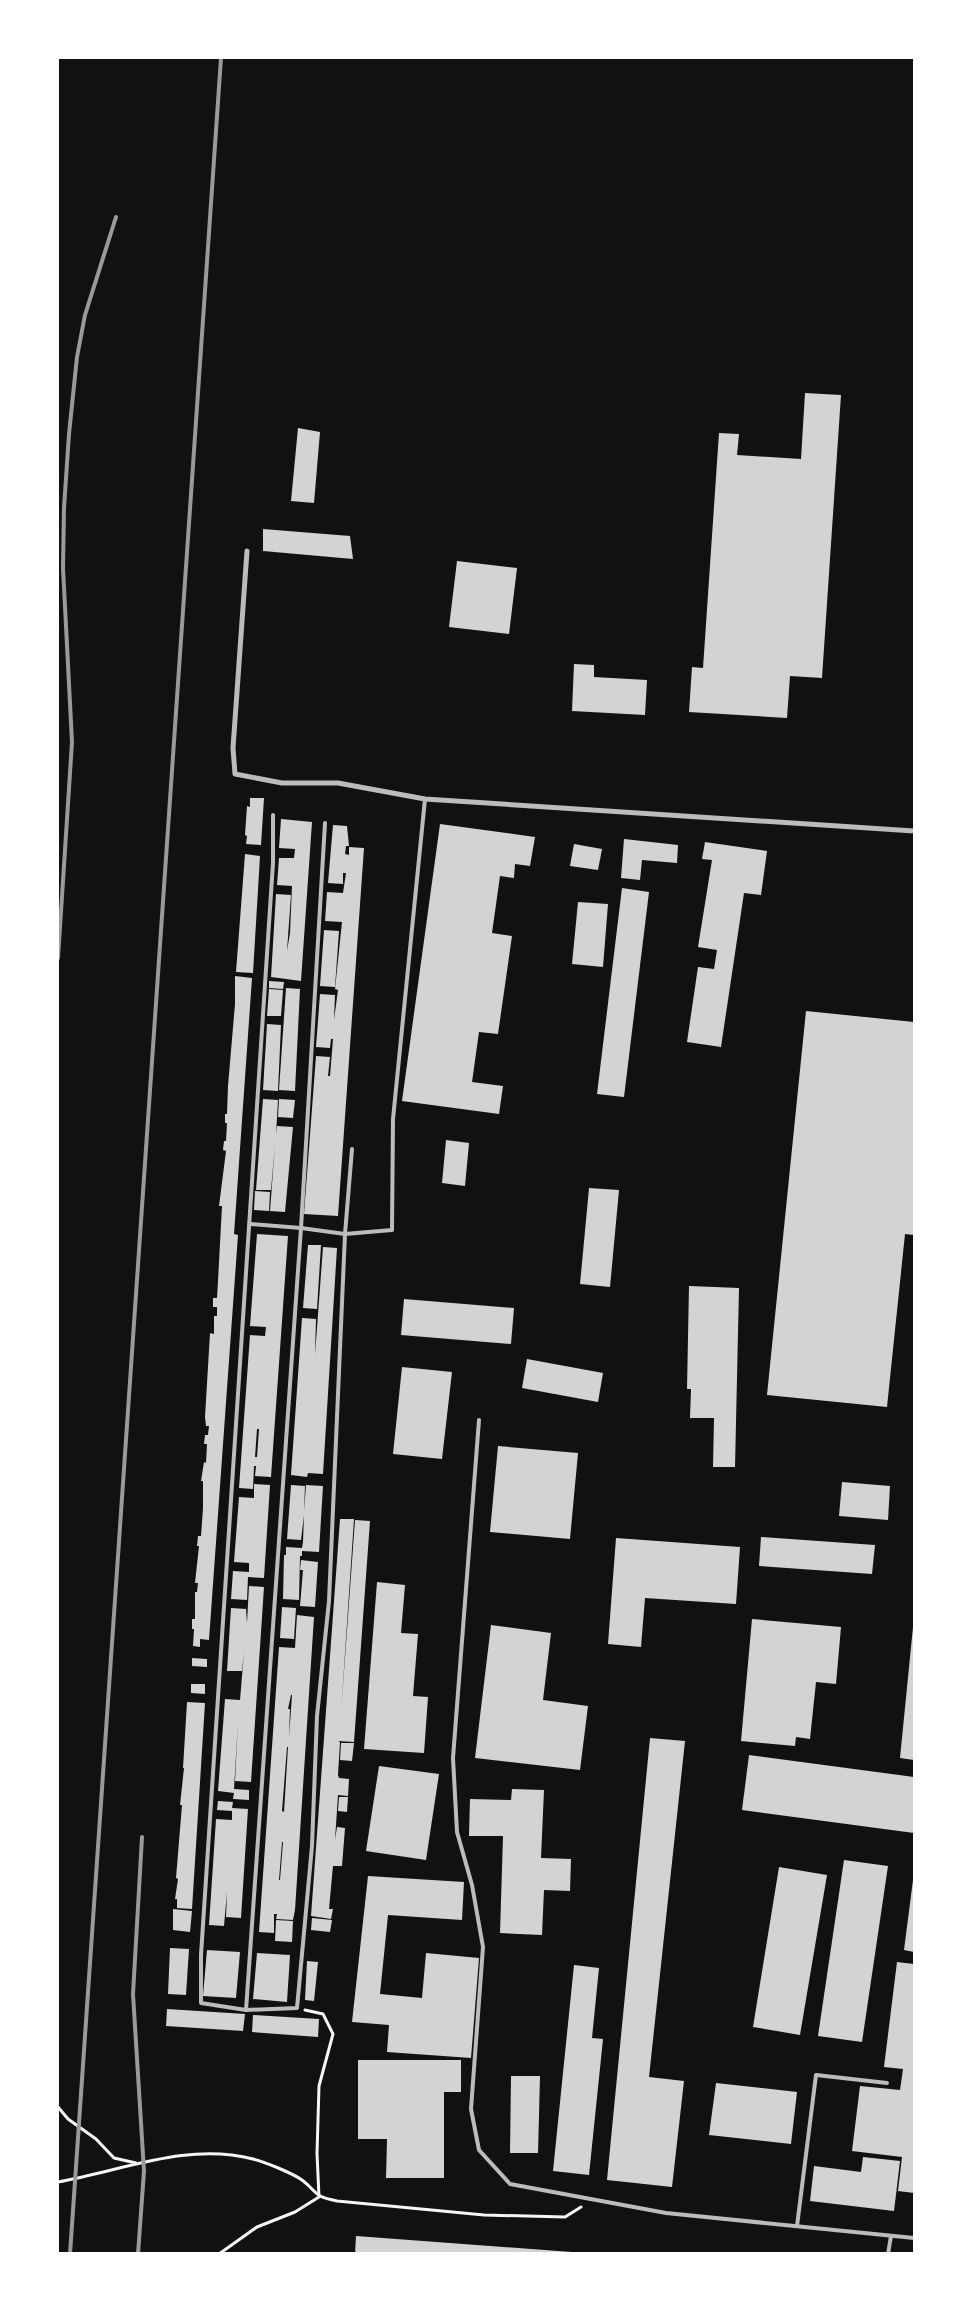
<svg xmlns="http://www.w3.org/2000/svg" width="972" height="2311" font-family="'Noto Sans',sans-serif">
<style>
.building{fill:#d3d3d3;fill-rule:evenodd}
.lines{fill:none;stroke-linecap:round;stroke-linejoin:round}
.path{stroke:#f5f5f5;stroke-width:3}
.service{stroke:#bcbcbc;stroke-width:4}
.minor{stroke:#bcbcbc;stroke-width:5}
.rail{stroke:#9a9a9a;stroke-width:4}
</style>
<rect width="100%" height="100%" fill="#111"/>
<!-- building -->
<g class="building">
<path d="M805 393 841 395 822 678 790 676 787 718 689 712 692 667 703 668 719 433 739 434 737 455 801 459Z"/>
<path d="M298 428 320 432 314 503 291 501Z"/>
<path d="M263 529 350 536 353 559 263 551Z"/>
<path d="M457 561 517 568 509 634 449 627Z"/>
<path d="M574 664 594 665V677L647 680 645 715 572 711Z"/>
<path d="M250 798H264L261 845 246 844 247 836 245 835 247 806 250 807Z"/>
<path d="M281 819 312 822 301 981 271 977 276 894 291 895 287 951 290 933 292 886 277 885 279 858H294L295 849 279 848Z"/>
<path d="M440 824 535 837 530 866 515 864 514 878 500 876 492 933 512 936 498 1034 479 1032 472 1082 503 1086 499 1114 402 1101Z"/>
<path d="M333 825 347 826 349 846H346L345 854 349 855V847L364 848 338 1216 304 1214 316 1056 330 1057 328 1076H330L333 1039H331L330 1048 316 1047 320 994 335 995 334 1020 338 990 335 989 342 922 325 921 327 892 343 893 346 873H343V884L328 883Z"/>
<path d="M624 839 678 845 677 863 642 860 640 880 621 878Z"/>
<path d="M705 842 767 851 761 895 744 893 721 1047 687 1042 698 967 714 969 717 950 698 947 712 860 702 859Z"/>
<path d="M574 844 602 849 598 870 570 866Z"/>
<path d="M245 854 260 856 253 973 236 972Z"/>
<path d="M622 888 649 892 624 1097 597 1094Z"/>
<path d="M578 902 608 904 603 967 572 964Z"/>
<path d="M324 930 339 931 335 987 320 986Z"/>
<path d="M235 976 252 978 234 1234 238 1235 209 1640 200 1639V1647L193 1646 194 1629H192V1619H195V1592H197L198 1583H195L199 1546H197L198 1536H201L203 1508V1481H201L204 1462 206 1463 207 1444H204L205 1435H208L209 1426H206L205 1417 210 1333 214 1334V1316H217V1307H213V1298H217L218 1281 222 1206H219L226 1151 223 1150 224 1141H226L227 1123H225V1114H227L228 1086 235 1004Z"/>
<path d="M269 981 284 982 283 989 269 988Z"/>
<path d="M286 988 300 989 295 1091 279 1090Z"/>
<path d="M269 989 283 990 281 1016H267Z"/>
<path d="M806 1011 914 1022V1235L905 1234 887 1407 767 1395Z"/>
<path d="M267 1024 281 1025 278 1091 263 1090Z"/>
<path d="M263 1099 278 1100 276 1135 277 1126 293 1127 285 1212 270 1211 275 1145 271 1190H256Z"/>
<path d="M279 1099 295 1100 293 1118 278 1117Z"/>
<path d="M446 1140 469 1143 465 1186 442 1183Z"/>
<path d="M589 1188 619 1190 610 1287 580 1284Z"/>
<path d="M255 1191 270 1192 269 1211 254 1210Z"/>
<path d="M257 1234 288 1236 271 1477 255 1476 256 1466H254L253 1489 239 1488 250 1335 265 1336 266 1327 250 1326ZM257 1429H259L257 1457H255Z"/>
<path d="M308 1245H321L317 1309 303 1308Z"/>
<path d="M323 1247 337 1248 323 1474 308 1473 307 1477 291 1475 302 1318 316 1319 315 1355Z"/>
<path d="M689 1286 739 1288 735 1467H713L714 1418H690L691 1389H687Z"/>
<path d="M404 1299 514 1308 511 1344 401 1335Z"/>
<path d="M527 1359 603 1373 598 1402 522 1388Z"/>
<path d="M402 1367 452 1372 442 1459 393 1454Z"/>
<path d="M498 1446 578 1453 570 1539 490 1532Z"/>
<path d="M842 1482 890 1486 888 1520 839 1516Z"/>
<path d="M254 1484 270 1485 264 1578 248 1577 247 1600 231 1599 233 1571 249 1572V1563L234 1562 239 1497 254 1498Z"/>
<path d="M291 1485 305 1486 304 1512 306 1485 323 1486 319 1552 302 1551V1556H300L299 1600 283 1599 284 1555H286V1547L302 1548 303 1542 304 1515 301 1540 287 1539Z"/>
<path d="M340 1519H354L341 1713 355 1520 370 1521 354 1742 338 1741 340 1742 338 1775 339 1778 349 1779 348 1796 338 1795 335 1840 337 1827 345 1828 342 1866H333L329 1909H333L331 1919 311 1916Z"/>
<path d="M761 1537 875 1545 872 1574 759 1566Z"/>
<path d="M616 1538 740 1547 736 1604 645 1598 641 1647 608 1644Z"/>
<path d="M301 1560 318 1562 315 1607 300 1606 303 1570H300Z"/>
<path d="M377 1582 405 1585 401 1633 418 1634 413 1696 428 1697 424 1753 364 1749Z"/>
<path d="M249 1586 264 1587 251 1782 235 1781 238 1722 234 1789 249 1790V1800L233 1799 234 1793 218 1791 225 1699 240 1700 244 1652 242 1671H227L231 1608 246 1609 247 1623Z"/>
<path d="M282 1607 296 1608 294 1639 280 1638Z"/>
<path d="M297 1615 314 1617 295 1910 293 1920 276 1919 277 1914H274V1933L259 1932 279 1647 295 1648ZM291 1695H292L289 1738 290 1709H288ZM287 1747H288L284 1812 282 1811ZM282 1842H283L280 1880H279Z"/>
<path d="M752 1619 841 1627 836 1684 816 1682 810 1739 796 1737 795 1746 741 1741Z"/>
<path d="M491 1625 551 1633 543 1700 588 1706 580 1770 475 1758Z"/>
<path d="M913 1627H914V1760L900 1758Z"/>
<path d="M192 1658 207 1659V1667L192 1666Z"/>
<path d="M191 1684H205V1694L191 1693Z"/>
<path d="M187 1702 205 1703 192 1909 177 1908V1899H175L178 1879 176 1878 182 1805H180L184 1768H183Z"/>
<path d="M650 1738 685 1741 649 2077 684 2081 672 2187 607 2180Z"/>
<path d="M341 1743H354L352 1761 340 1760Z"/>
<path d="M749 1755 914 1777V1833L742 1810Z"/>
<path d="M379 1766 439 1774 426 1860 366 1851Z"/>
<path d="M512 1789 544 1790 541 1858 571 1859 570 1891 544 1890 542 1935 500 1933 503 1836H469L470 1799 511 1800Z"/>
<path d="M339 1797H348L347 1812 338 1811Z"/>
<path d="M218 1801 233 1802 232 1808 248 1809 241 1918 226 1917 227 1892 224 1926 209 1925 216 1819 232 1820V1811L217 1810Z"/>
<path d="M844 1860 888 1866 862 2042 818 2036Z"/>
<path d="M779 1867 827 1875 800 2035 753 2027Z"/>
<path d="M368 1876 464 1882 462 1920 388 1915 380 1994 422 1998 426 1953 479 1958 471 2058 387 2052 389 2025 352 2022Z"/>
<path d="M913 1880H914V1952L904 1950Z"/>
<path d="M173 1909 192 1911 190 1932 173 1930Z"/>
<path d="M312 1918 332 1920 330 1932 311 1930Z"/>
<path d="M276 1920 293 1921 292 1942 275 1941Z"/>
<path d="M170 1948 189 1949 186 1995 168 1994Z"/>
<path d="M207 1950 240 1952 236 1998 203 1996Z"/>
<path d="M257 1953 290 1955 287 2002 253 1999Z"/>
<path d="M307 1961 318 1962 314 2001 305 2000Z"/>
<path d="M897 1962 914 1964V2193L898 2191 902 2157 852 2151 860 2086 900 2090 903 2069 884 2067Z"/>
<path d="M574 1965 599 1968 592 2038 603 2039 589 2175 553 2171Z"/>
<path d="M167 2009 245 2014 243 2031 166 2026Z"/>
<path d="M253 2015 319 2019 318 2037 252 2032Z"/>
<path d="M358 2060H461V2092H444V2178H386L387 2139H358Z"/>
<path d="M511 2076H540L538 2153H510Z"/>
<path d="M716 2083 797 2092 791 2144 709 2135Z"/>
<path d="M863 2157 900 2161 894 2211 810 2201 814 2166 861 2172Z"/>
<path d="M356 2236 572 2252 571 2254H355Z"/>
</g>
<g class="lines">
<!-- path -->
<g class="path">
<path d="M58 2107 68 2119 96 2139 114 2158 136 2163"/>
<path d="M58 2182C122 2171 186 2142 253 2159 265 2162 292 2173 302 2180 319 2193 312 2196 337 2201L484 2215 565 2217 581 2207"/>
<path d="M219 2254 257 2227 295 2212 319 2197 317 2153 319 2086 333 2034 323 2014 305 2010"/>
</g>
<!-- service -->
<g class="service">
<path d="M273 815V863L201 1955V2003L246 2010 297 2008 312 1846 317 1716 329 1601 345 1234 352 1149"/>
<path d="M251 1224 301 1228 345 1234 392 1230 393 1119 425 799"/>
<path d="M479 1420 453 1758 457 1832 472 1885 483 1947 471 2109 479 2150 510 2184 666 2213 914 2238"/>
<path d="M246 2010 301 1228 325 823"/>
<path d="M797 2226 816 2075 887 2083"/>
<path d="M888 2254 891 2236"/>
</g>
<!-- minor -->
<path class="minor" d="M247 551 233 748 235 774 282 783H338L425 799 914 831"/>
<!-- rail -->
<g class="rail">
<path d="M58 958 72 742 63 568 64 508 69 434 77 357 85 315 116 217"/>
<path d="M70 2254 221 58"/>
<path d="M138 2254 144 2171 133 1994 142 1837"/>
</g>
</g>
<!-- border -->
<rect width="972" height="2311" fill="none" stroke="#ffffff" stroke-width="118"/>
</svg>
